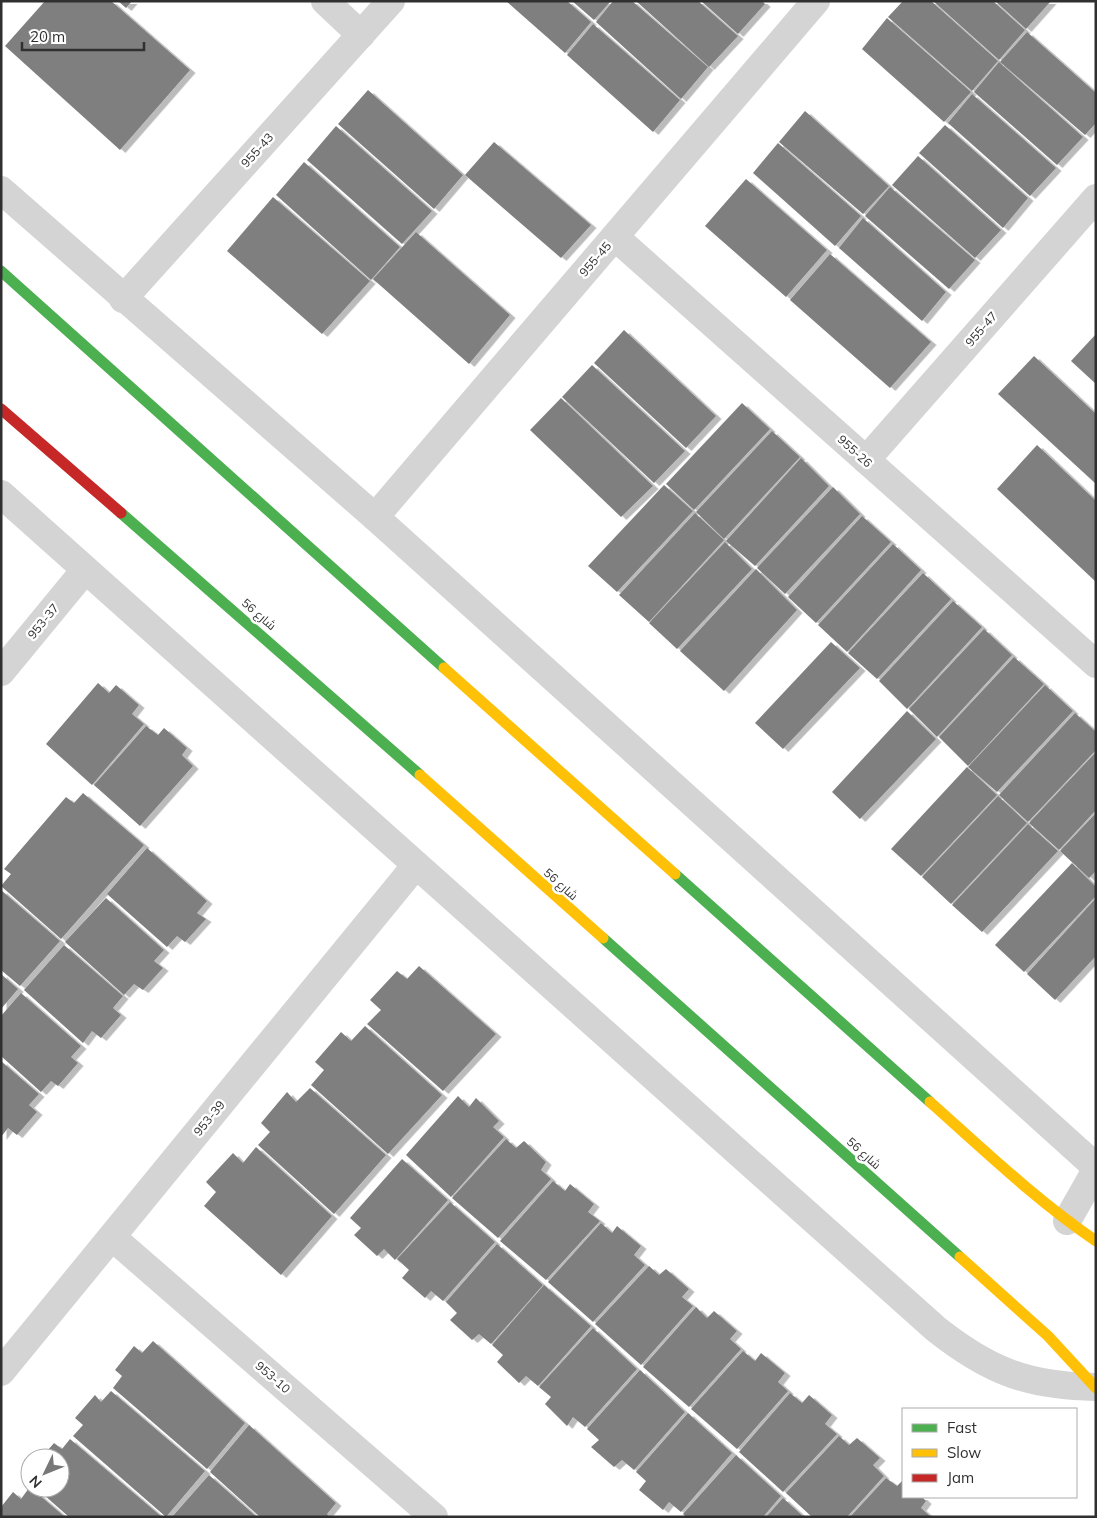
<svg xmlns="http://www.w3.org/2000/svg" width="1097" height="1518" font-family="Mulish,Cairo,sans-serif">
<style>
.building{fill:#7f7f7f;filter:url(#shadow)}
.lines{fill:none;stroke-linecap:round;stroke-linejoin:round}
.street{stroke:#d4d4d4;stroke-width:28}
.fast{stroke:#4caf50;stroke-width:11}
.slow{stroke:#ffc107;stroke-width:11}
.jam{stroke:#c62828;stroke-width:11}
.labels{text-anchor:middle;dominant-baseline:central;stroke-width:5;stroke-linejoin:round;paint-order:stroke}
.street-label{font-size:12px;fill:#303030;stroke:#fff}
</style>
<defs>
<filter id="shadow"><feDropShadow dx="5.5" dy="3" stdDeviation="0" flood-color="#0004"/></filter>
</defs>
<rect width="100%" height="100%" fill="#fff"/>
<!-- building -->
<g class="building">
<path d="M45 1H111L190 70 120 150 5 46Z"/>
<path d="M118 1H132L126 8Z"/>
<path d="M506 1H567L591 22 565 53Z"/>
<path d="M572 1H611L594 20Z"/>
<path d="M613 1H632L708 67 681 99 596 22Z"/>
<path d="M636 1H698L738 36 709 67Z"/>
<path d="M701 1H762L765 4 738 34Z"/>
<path d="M903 1H931L998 61 972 91 888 17Z"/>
<path d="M933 1H993L1025 30 999 60Z"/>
<path d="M995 1H1051L1026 29Z"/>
<path d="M887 18 971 92 944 122 862 49Z"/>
<path d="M593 24 680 100 653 132 567 55Z"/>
<path d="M1027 32 1096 93V123L1085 135 1000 62Z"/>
<path d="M999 62 1083 137 1057 165 974 92Z"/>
<path d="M368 90 463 175 434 209 338 124Z"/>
<path d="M972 94 1056 168 1030 196 948 123Z"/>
<path d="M805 111 889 186 863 214 779 142Z"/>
<path d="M945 125 1028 198 1003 228 919 153Z"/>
<path d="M336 126 432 211 402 244 307 160Z"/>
<path d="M494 142 591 225 561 258 465 175Z"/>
<path d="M778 143 861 216 835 246 753 173Z"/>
<path d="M918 156 1001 230 975 258 892 185Z"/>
<path d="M304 162 400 247 371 280 276 195Z"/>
<path d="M746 179 827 250 786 297 705 226Z"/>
<path d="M890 187 975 260 949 289 865 216Z"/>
<path d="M273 197 370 281 322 334 227 251Z"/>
<path d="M863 218 946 292 922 321 839 248Z"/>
<path d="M416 232 510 315 469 364 373 279Z"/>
<path d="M830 254 931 342 890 388 790 300Z"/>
<path d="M624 330 716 416 686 448 594 363Z"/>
<path d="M1096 334V384L1071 361Z"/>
<path d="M1034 356 1096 414V484L998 394Z"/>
<path d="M592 365 685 451 654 483 562 397Z"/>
<path d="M561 398 653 486 621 517 530 430Z"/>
<path d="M742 403 770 429 694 510 666 484Z"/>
<path d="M772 431 800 457 724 539 696 512Z"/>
<path d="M1037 445 1096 501V582L997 489Z"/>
<path d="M801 458 829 486 755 566 726 541Z"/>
<path d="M664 485 693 511 617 592 588 566Z"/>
<path d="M833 487 860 514 785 594 757 568Z"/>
<path d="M695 513 724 540 649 622 619 595Z"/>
<path d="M862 516 891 542 816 623 788 597Z"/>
<path d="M725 542 752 569 677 649 649 623Z"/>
<path d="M893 544 921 570 847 652 818 625Z"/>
<path d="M756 569 797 610 724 691 680 651Z"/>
<path d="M923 573 951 599 877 679 848 653Z"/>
<path d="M953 601 982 627 907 709 879 681Z"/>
<path d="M984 629 1012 655 937 737 909 709Z"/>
<path d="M831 642 860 668 783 749 755 723Z"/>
<path d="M1014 657 1044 684 968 766 939 737Z"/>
<path d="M98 683 109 693 116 685 139 705 132 714 144 724 92 785 46 744Z"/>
<path d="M1045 685 1073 711 997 792 968 767Z"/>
<path d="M907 711 936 739 860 819 832 792Z"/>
<path d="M1075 713 1096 732V750L1028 822 999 795Z"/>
<path d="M146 726 158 735 164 728 187 748 182 755 193 766 140 826 94 785Z"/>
<path d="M1096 752V810L1059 850 1029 823Z"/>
<path d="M967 767 997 795 921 876 891 849Z"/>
<path d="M83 793 144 845 61 939 1 886 11 874 4 869 66 797 74 803Z"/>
<path d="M998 796 1027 823 951 904 922 877Z"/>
<path d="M1096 813V871L1089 878 1060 851Z"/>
<path d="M1028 824 1058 851 982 932 952 905Z"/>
<path d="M147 848 207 901 197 913 206 919 185 942 177 936 167 947 107 894Z"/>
<path d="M1072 863 1096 887V896L1024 972 995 945Z"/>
<path d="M1 890 60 941 20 986 1 970Z"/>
<path d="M106 898 164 950 154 961 163 968 143 990 134 984 124 995 65 942Z"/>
<path d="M1096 898V956L1055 1000 1027 974Z"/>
<path d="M64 945 123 996 113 1008 121 1015 101 1038 92 1031 83 1043 24 990Z"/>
<path d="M419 966 496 1034 443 1091 367 1024 381 1010 370 1000 397 971 407 979Z"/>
<path d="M1 974 18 989 1 1009Z"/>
<path d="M21 993 81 1046 71 1057 78 1063 58 1086 51 1081 41 1092 1 1056V1016Z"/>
<path d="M365 1026 442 1095 388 1154 311 1085 324 1070 315 1062 341 1032 351 1041Z"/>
<path d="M1 1061 39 1094 29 1105 37 1112 17 1135 8 1128 1 1137Z"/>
<path d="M310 1088 386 1155 334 1214 258 1145 270 1132 261 1123 287 1092 296 1102Z"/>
<path d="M458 1096 469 1107 476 1098 499 1121 493 1127 504 1137 451 1197 406 1155Z"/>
<path d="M506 1139 516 1148 524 1141 546 1162 541 1170 551 1179 498 1238 452 1198Z"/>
<path d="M256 1147 332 1216 281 1275 204 1206 216 1192 206 1182 233 1153 243 1163Z"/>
<path d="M402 1159 448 1200 395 1260 384 1249 377 1256 354 1235 361 1228 350 1218Z"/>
<path d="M553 1181 565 1191 570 1184 594 1204 588 1212 600 1221 546 1280 500 1241Z"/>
<path d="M450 1202 495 1242 443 1301 431 1291 425 1298 402 1278 409 1270 397 1259Z"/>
<path d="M601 1223 612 1233 617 1226 641 1246 634 1255 645 1265 593 1322 548 1282Z"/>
<path d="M497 1244 543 1285 491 1344 479 1334 472 1340 450 1320 457 1313 446 1302Z"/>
<path d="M649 1266 659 1275 666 1269 689 1289 682 1297 693 1306 641 1365 595 1324Z"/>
<path d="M544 1285 591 1326 538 1386 526 1376 519 1383 497 1362 503 1355 492 1345Z"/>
<path d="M696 1307 707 1318 714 1311 737 1331 730 1339 741 1349 689 1407 643 1367Z"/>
<path d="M593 1328 637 1369 585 1427 573 1417 567 1426 545 1404 551 1397 539 1387Z"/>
<path d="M153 1341 245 1423 207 1469 113 1388 122 1376 115 1370 134 1346 142 1353Z"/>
<path d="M743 1351 755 1361 761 1353 785 1373 778 1382 788 1391 737 1449 691 1409Z"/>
<path d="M640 1370 685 1412 634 1470 622 1460 614 1467 591 1447 599 1440 587 1429Z"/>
<path d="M111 1391 205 1471 166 1517 73 1436 83 1425 75 1418 95 1395 101 1402Z"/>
<path d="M790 1393 802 1403 809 1395 832 1415 825 1424 837 1434 783 1492 739 1452Z"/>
<path d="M688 1413 732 1453 681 1512 669 1502 663 1510 639 1490 646 1481 636 1472Z"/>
<path d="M249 1425 336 1503 327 1514 330 1517H260L210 1472Z"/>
<path d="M839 1436 849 1445 857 1438 880 1458 873 1465 884 1476 847 1517H812L786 1493Z"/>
<path d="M70 1439 162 1517H69L36 1488H60V1458H41L54 1443 62 1449Z"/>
<path d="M736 1455 781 1496 763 1517H686L683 1514Z"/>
<path d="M209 1475 257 1517H172Z"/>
<path d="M886 1478 897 1486 903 1480V1497H922L926 1501 921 1508 931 1517H850Z"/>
<path d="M29 1488H31L65 1517H1V1507L13 1492 21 1499Z"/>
<path d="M783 1498 804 1517H766Z"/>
</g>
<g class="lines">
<!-- street -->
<g class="street">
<path d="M325 1 361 35"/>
<path d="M1 190 375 517 1096 1167"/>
<path d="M615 237 1096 664"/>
<path d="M123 299 391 1"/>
<path d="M866 460 1096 198"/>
<path d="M1 494 936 1329C989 1371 1028 1386 1095 1387"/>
<path d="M375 517 816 1"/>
<path d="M1 672 85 570"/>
<path d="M1067 1221 1096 1170"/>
<path d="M112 1237 434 1517"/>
<path d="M1 1372 416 865"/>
</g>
<!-- fast -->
<g class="fast">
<path d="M1 271 444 668"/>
<path d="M121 513 420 775"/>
<path d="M675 874 930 1102"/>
<path d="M603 938 960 1257"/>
</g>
<!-- slow -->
<g class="slow">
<path d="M444 668 675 874"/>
<path d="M420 775 603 938"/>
<path d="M930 1102C984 1150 1036 1200 1096 1241"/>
<path d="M960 1257 1048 1336 1096 1388"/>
</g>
<!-- jam -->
<path class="jam" d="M1 409 121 513"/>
</g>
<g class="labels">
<!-- street labels -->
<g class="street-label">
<text transform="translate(257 150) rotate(-48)">955-43</text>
<text transform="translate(595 259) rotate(-49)">955-45</text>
<text transform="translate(981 329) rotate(-49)">955-47</text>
<text transform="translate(855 451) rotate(42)">955-26</text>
<text transform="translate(259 614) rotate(41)">شارع 56</text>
<text transform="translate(43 621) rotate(-51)">953-37</text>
<text transform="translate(561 884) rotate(42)">شارع 56</text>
<text transform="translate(209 1118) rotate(-51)">953-39</text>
<text transform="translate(864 1153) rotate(42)">شارع 56</text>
<text transform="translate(273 1377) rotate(41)">953-10</text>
</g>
</g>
<!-- border -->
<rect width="1097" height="1518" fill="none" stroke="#303030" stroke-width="5"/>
<!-- legend -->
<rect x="902" y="1408" width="175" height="90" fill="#ffffff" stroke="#acacac"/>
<rect x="912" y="1424" width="25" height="8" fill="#4caf50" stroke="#acacac"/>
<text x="947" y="1433" font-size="15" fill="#303030">Fast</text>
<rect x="912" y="1449" width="25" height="8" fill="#ffc107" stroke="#acacac"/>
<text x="947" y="1458" font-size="15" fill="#303030">Slow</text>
<rect x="912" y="1474" width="25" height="8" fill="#c62828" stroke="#acacac"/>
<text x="947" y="1483" font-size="15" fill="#303030">Jam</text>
<!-- north arrow -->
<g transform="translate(45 1473) rotate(227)"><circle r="24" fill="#ffffff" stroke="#acacac"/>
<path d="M0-4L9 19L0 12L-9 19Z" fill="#787878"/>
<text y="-8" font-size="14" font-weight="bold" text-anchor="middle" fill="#303030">N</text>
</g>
<!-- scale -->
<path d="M22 42v8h122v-8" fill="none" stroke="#303030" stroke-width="2.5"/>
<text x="30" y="42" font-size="15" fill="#303030" stroke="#ffffff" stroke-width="4" paint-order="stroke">20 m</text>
</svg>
